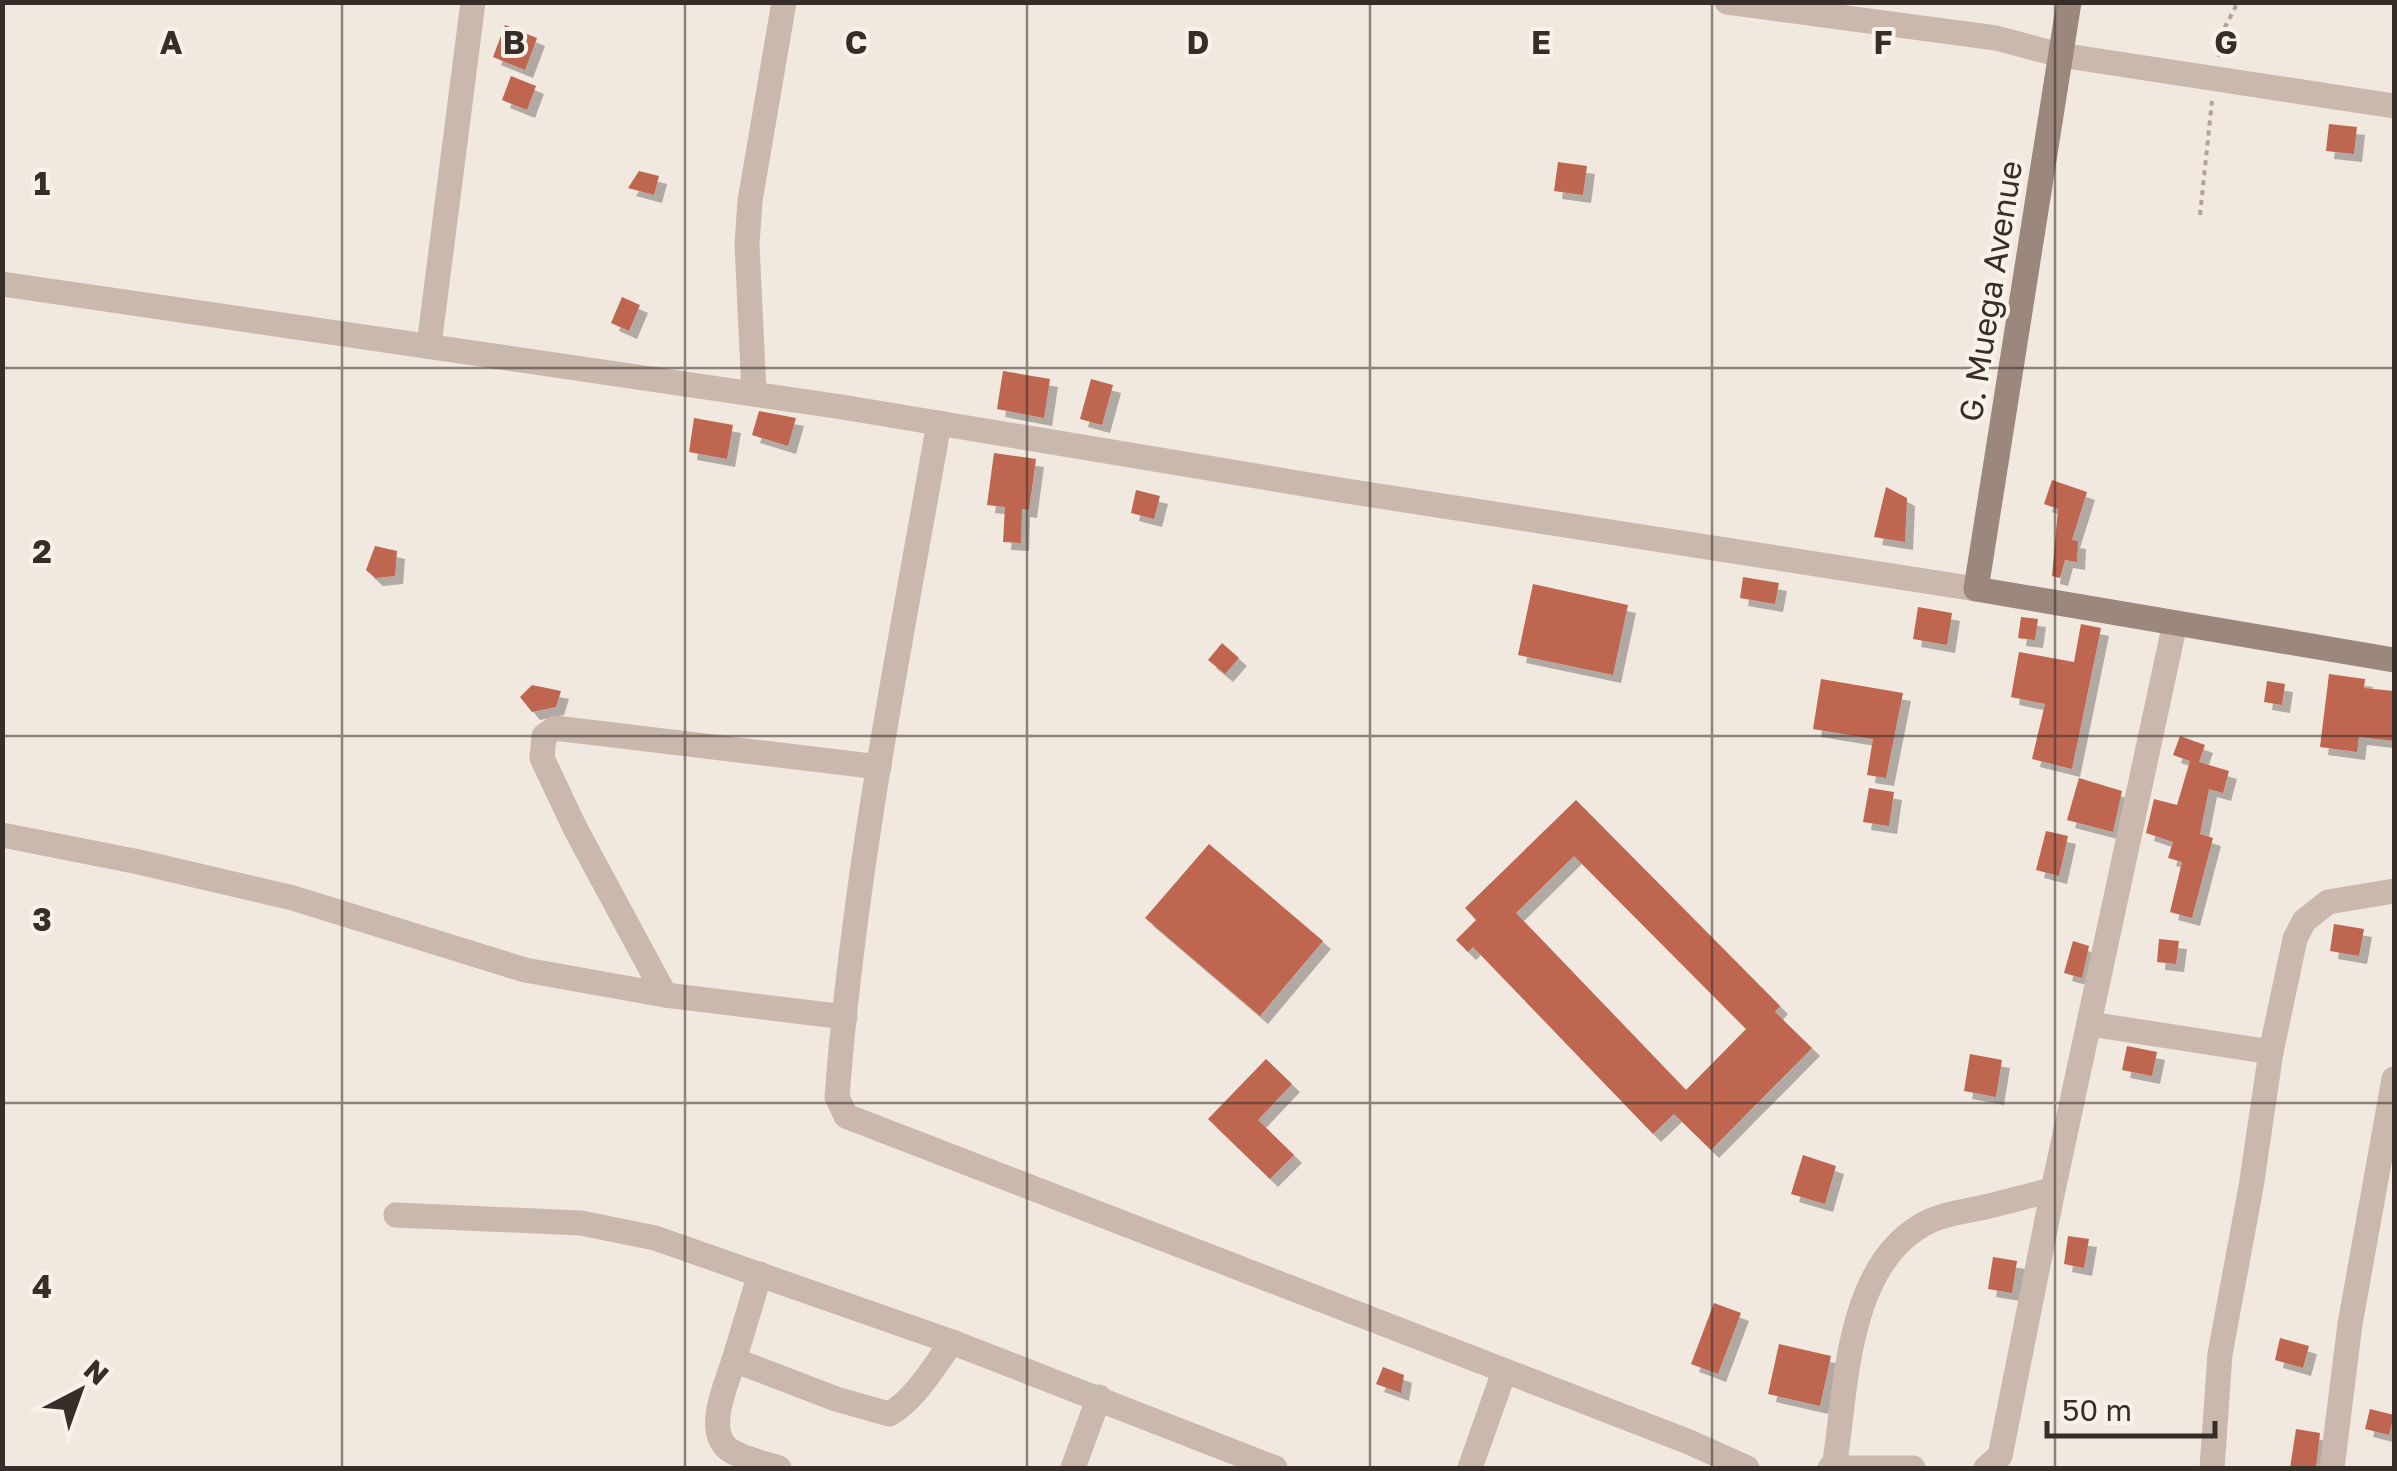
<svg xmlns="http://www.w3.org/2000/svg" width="2397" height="1471" font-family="'Golos Text',sans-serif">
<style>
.building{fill:#be6650;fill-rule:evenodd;filter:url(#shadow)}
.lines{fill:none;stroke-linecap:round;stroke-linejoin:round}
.path{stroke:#b5a296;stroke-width:4;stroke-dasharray:5 5;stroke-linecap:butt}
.street{stroke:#c9b8ab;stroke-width:25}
.secondary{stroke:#9c877d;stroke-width:25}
.grid{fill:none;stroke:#372e2a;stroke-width:2.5;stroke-opacity:0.55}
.labels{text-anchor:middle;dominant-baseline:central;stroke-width:8;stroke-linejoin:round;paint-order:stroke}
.street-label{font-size:32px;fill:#372e2a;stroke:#f9f2eb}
.grid-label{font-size:32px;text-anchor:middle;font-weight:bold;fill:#372e2a;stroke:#f9f2eb;stroke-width:8;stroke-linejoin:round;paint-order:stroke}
</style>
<defs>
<filter id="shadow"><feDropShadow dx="8" dy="8" stdDeviation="0" flood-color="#0004"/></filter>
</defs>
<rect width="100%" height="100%" fill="#f1e8df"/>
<!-- building -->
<g class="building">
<path d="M505 25 537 38 525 70 493 57Z"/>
<path d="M511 76 536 86 527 110 502 100Z"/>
<path d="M2329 124 2357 127 2354 154 2326 151Z"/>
<path d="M1558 162 1587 166 1583 195 1554 191Z"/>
<path d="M639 171 659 176 654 195 628 188Z"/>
<path d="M622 297 640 305 629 331 611 323Z"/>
<path d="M1003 371 1050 379 1044 418 997 409Z"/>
<path d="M1091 379 1113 385 1102 425 1080 419Z"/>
<path d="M759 411 796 418 788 446 752 435Z"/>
<path d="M694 418 733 425 727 459 689 452Z"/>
<path d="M994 453 1036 459 1029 510 1022 509 1021 543 1003 542 1005 507 987 505Z"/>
<path d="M2052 480 2087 492 2072 540 2078 541 2077 562 2065 560 2060 578 2052 576 2058 509 2044 504Z"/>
<path d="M1886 487 1907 498 1905 542 1874 537Z"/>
<path d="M1136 490 1160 496 1154 519 1131 513Z"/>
<path d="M375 546 397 551 395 576 375 578 366 570Z"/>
<path d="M1743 577 1779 583 1775 604 1740 598Z"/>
<path d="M1533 584 1628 605 1613 675 1518 655Z"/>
<path d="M1918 607 1952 613 1947 645 1913 639Z"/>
<path d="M2021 617 2038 619 2035 640 2018 638Z"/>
<path d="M2081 624 2101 628 2072 769 2032 759 2045 704 2011 697 2019 652 2074 662Z"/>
<path d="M1222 643 1239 658 1225 674 1208 660Z"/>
<path d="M2329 674 2365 679 2364 688 2394 691V741L2359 737 2357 752 2320 747Z"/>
<path d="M1821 679 1903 693 1886 778 1867 775 1873 739 1813 729Z"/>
<path d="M2267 681 2285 684 2282 705 2264 702Z"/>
<path d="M532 685 561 691 556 707 532 712 520 697Z"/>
<path d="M2180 736 2205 745 2199 762 2229 771 2223 793 2209 789 2200 834 2213 838 2192 918 2170 912 2182 862 2168 858 2173 842 2146 833 2154 799 2177 805 2190 761 2173 755Z"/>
<path d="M2079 778 2122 791 2113 832 2067 820Z"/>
<path d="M1869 788 1894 792 1889 826 1863 822Z"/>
<path d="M1576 800 1780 1006 1775 1012 1812 1048 1711 1150 1674 1114 1653 1134 1473 947 1468 952 1456 940 1476 920 1465 908ZM1574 856 1746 1029 1686 1090 1516 913Z"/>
<path d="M2046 831 2068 836 2059 876 2036 870Z"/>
<path d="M1209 844 1323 941 1260 1016 1145 918Z"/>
<path d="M2334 924 2364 929 2359 956 2330 951Z"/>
<path d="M2159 939 2179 941 2176 964 2157 962Z"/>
<path d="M2073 941 2089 946 2082 978 2064 973Z"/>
<path d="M2127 1046 2157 1052 2152 1076 2122 1070Z"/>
<path d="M1970 1054 2002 1060 1996 1097 1964 1091Z"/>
<path d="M1266 1059 1292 1084 1258 1120 1294 1155 1270 1179 1208 1119Z"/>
<path d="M1803 1155 1836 1166 1825 1204 1791 1194Z"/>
<path d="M2068 1236 2089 1239 2084 1268 2064 1264Z"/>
<path d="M1993 1257 2017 1261 2012 1293 1988 1289Z"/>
<path d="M1714 1303 1741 1313 1718 1374 1691 1364Z"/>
<path d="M2280 1338 2309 1346 2303 1368 2275 1360Z"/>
<path d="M1779 1344 1831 1356 1820 1406 1768 1394Z"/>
<path d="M1383 1367 1404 1375 1401 1393 1376 1384Z"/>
<path d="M2370 1409 2394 1415 2389 1435 2365 1429Z"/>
<path d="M2296 1429 2320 1433 2316 1468H2290Z"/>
</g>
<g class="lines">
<!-- path -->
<g class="path">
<path d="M2219 57 2223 31 2238 2"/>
<path d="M2200 215 2212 101"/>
</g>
<!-- street -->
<g class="street">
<path d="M1727 2 1996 38 2060 55 2394 106"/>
<path d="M2 284 842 407 1334 489 1976 589"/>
<path d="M429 345 473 2"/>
<path d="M754 393 747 244 750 201 784 2"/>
<path d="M939 423C900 646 854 871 837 1097L846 1116 1689 1442 1747 1468"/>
<path d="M2 835 139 862 293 898 525 970 665 995 845 1017"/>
<path d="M665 995 575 828 542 758 544 736 555 728 879 767"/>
<path d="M2090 1024 2271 1052"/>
<path d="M396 1215 581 1223 655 1238 952 1342 1275 1468"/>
<path d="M760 1274 734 1360 836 1399 889 1414C916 1399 934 1366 952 1342"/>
<path d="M734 1360C727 1383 706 1427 726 1447 738 1458 764 1463 779 1468"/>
<path d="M1073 1468 1099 1397"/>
<path d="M1470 1468 1504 1372"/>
<path d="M1830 1468H1913"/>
<path d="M1834 1468C1847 1388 1845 1259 1932 1220 1949 1213 1967 1211 1985 1207 2007 1202 2030 1195 2053 1190L2175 623"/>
<path d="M1986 1468 2000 1456 2053 1190"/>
<path d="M2212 1468 2220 1354 2251 1187 2271 1052 2295 939 2304 921 2328 902 2394 891"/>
<path d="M2332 1468 2350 1324 2394 1079"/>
</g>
<!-- secondary -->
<path class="secondary" d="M2069 2 1976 589 2394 660"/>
</g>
<!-- grid -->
<path class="grid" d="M342 2V1468M685 2V1468M1027 2V1468M1370 2V1468M1712 2V1468M2055 2V1468M2 368H2394M2 736H2394M2 1103H2394"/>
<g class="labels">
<!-- street labels -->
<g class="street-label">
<text transform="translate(1990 291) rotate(-81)">G. Muega Avenue</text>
</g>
</g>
<g class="grid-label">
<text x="171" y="54">A</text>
<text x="514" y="54">B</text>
<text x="856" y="54">C</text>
<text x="1198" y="54">D</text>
<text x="1541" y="54">E</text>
<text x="1883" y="54">F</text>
<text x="2226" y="54">G</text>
<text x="42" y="195">1</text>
<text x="42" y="563">2</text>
<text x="42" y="931">3</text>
<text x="42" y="1298">4</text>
</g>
<!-- border -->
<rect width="2397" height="1471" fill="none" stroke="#372e2a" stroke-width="10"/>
<!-- north arrow -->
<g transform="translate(80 1391) rotate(41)" stroke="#f9f2eb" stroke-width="8" paint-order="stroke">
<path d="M0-8L18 38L0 25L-18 38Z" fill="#372e2a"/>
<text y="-15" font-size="28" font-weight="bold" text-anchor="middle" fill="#372e2a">N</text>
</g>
<!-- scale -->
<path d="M2047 1421v15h168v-15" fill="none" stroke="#372e2a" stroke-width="5"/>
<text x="2062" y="1421" font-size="30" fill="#372e2a" stroke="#f9f2eb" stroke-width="8" paint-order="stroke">50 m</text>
</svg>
